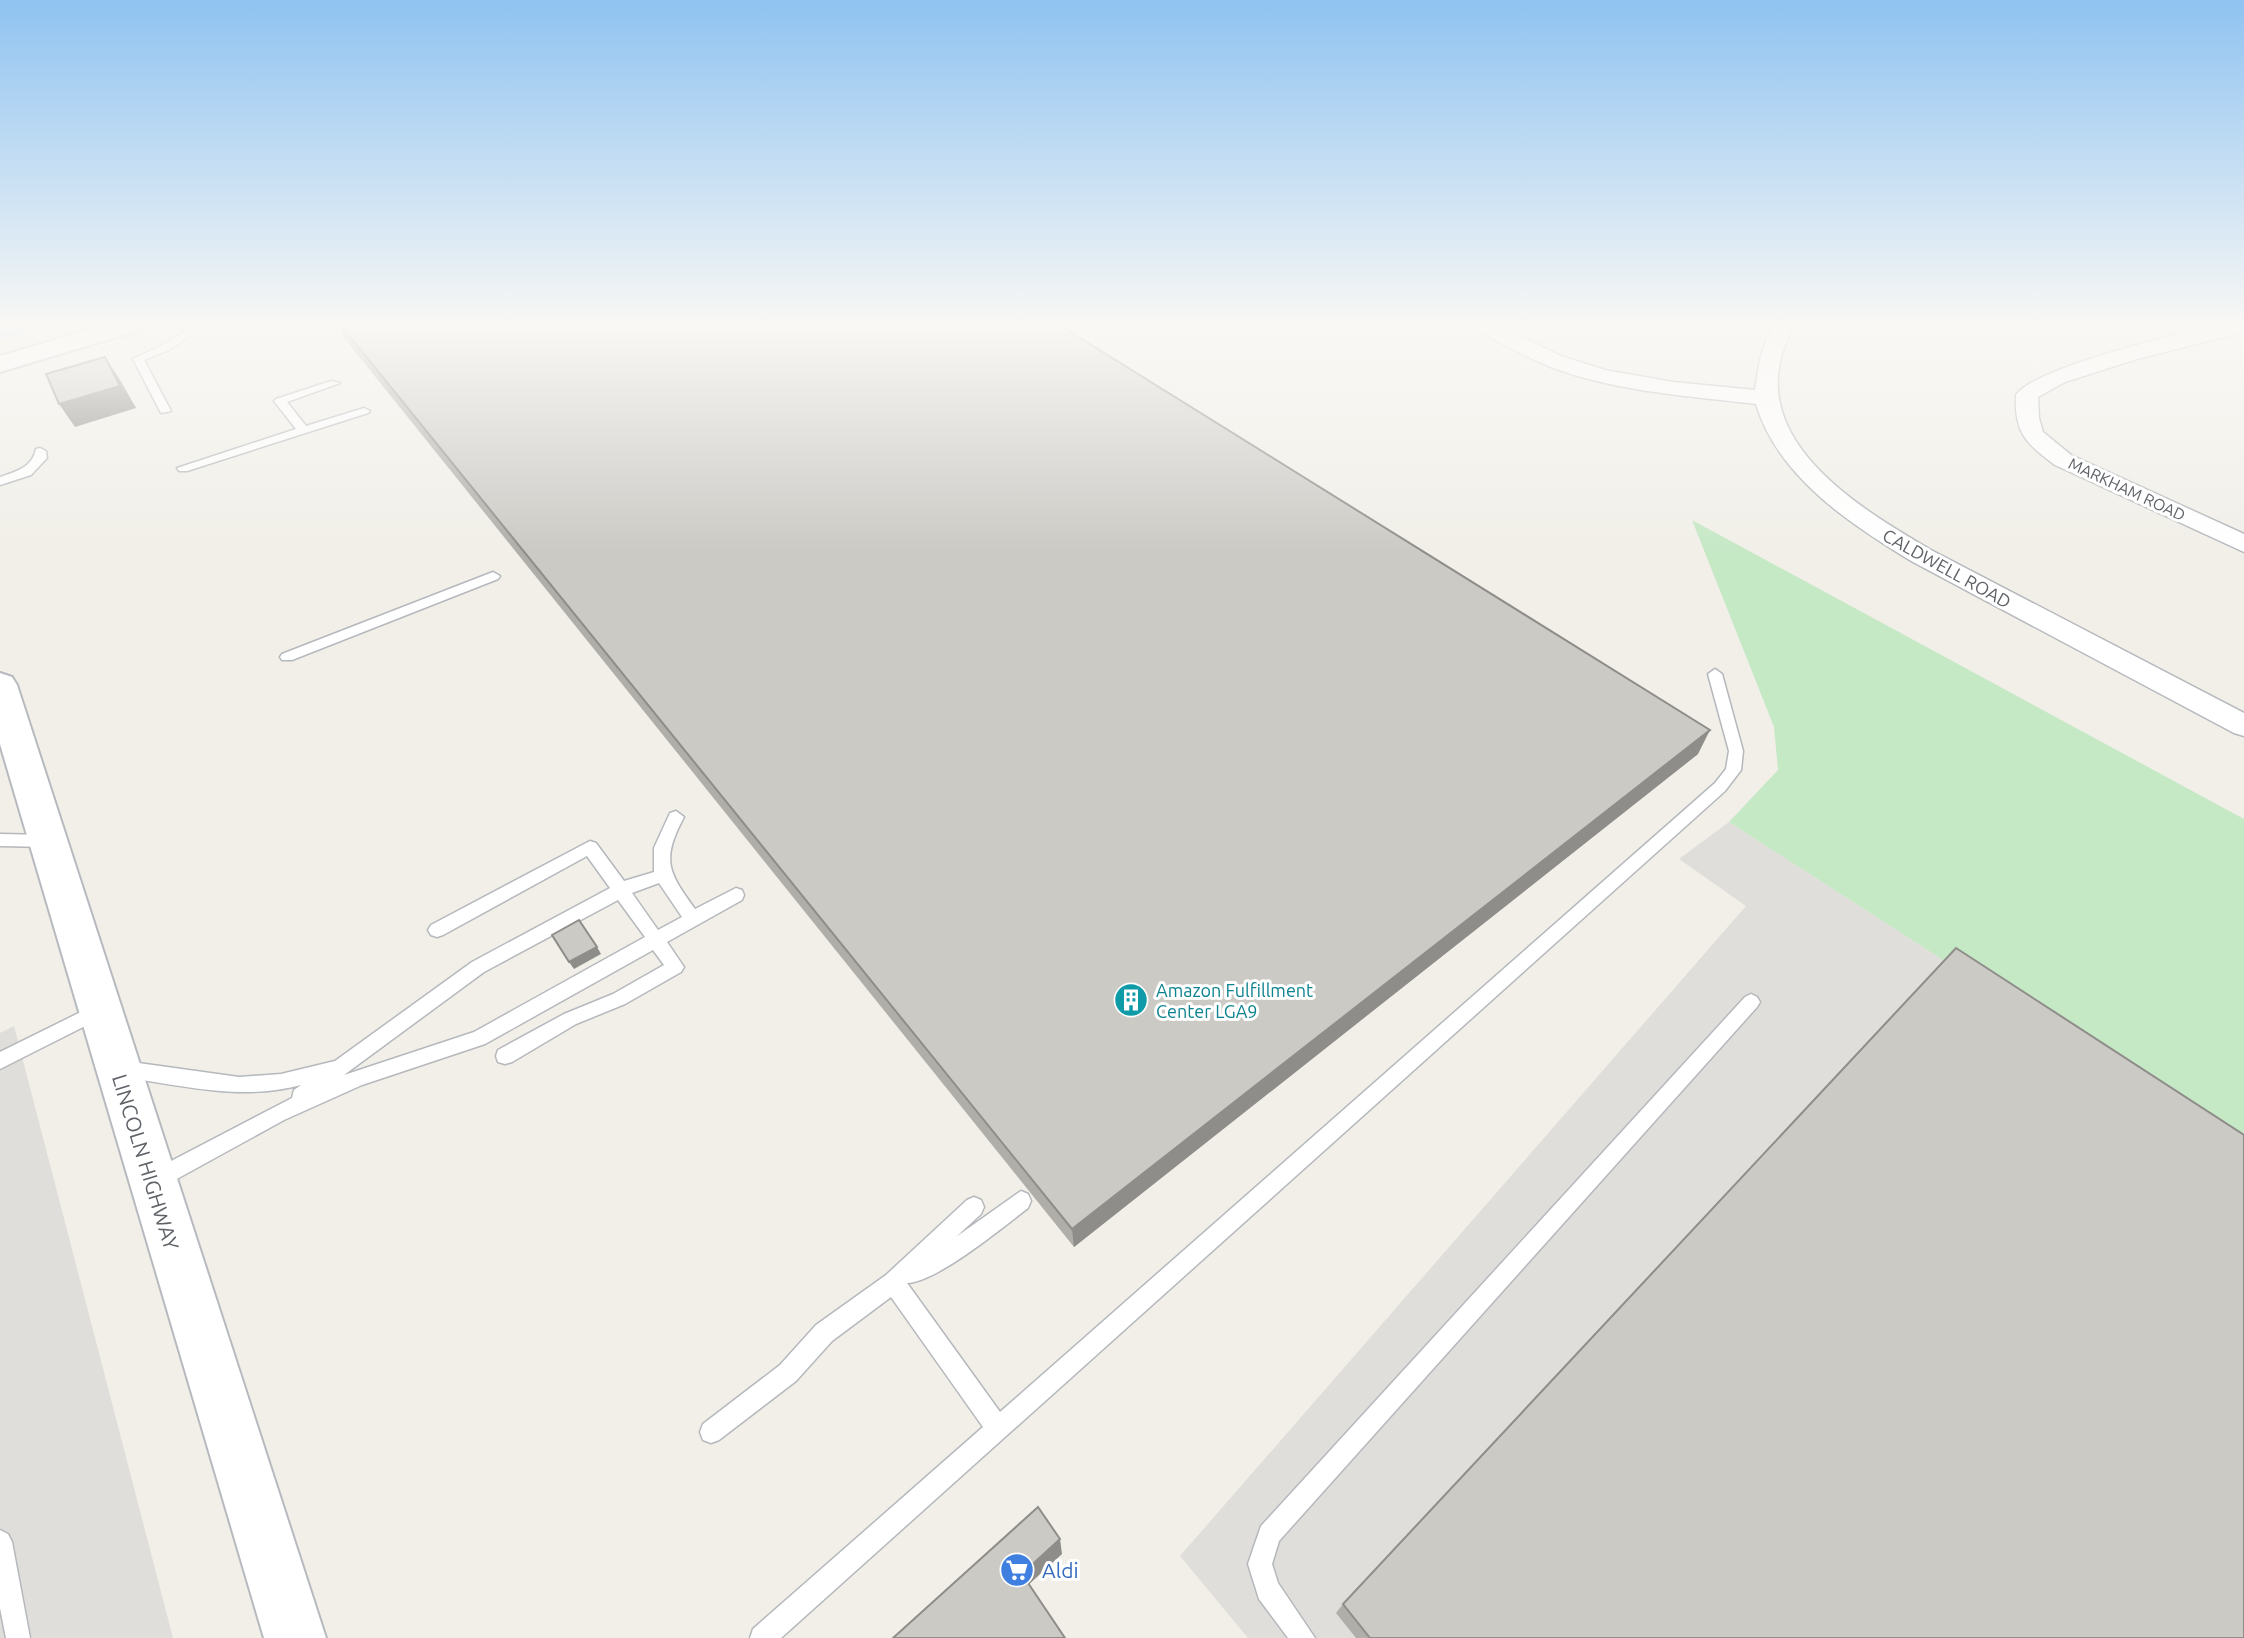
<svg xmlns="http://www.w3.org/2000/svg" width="2244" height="1638" font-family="Ubuntu,sans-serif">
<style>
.industrial{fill:#e0deda}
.green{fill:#c5e8c5}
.water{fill:#aadaff}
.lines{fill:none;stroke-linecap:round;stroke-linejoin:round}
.lane-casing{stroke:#b5b8bc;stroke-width:3}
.street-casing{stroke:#b5b8bc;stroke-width:3}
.secondary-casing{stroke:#b6babf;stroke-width:4}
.lane{fill:#fff;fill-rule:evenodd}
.street{fill:#fff;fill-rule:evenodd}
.secondary{fill:#fff;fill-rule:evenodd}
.wall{fill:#afaea9}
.shaded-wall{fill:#8f8d8a}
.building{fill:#cccac5;stroke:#8f8d8a;stroke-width:2}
.labels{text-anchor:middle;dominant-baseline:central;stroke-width:6;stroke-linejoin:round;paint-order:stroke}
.far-street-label{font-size:16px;fill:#5f6368;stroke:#fff}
.street-label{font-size:18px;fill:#5f6368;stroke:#fff}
.culture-label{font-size:18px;fill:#0d838f;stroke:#fff;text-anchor:start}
.near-street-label{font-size:21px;fill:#5f6368;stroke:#fff}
.near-shop-label{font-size:21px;fill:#366cbe;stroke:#fff;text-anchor:start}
</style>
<rect width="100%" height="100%" fill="#f1efe8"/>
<!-- industrial -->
<g class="industrial">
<path d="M1729 822 2244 1154V1638H1248L1180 1556 1746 906 1679 859Z"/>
<path d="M14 1026 173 1638H0V1033Z"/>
</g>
<!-- green -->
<path class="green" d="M1692 520 2244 819V1154L1729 822 1778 770 1774 727Z"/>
<!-- water -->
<path class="water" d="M0 323H68L0 339Z"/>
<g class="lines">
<!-- lane casing -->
<g class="lane-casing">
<g id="lane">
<path d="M198 323H209L169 350 144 360 171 411 161 413 133 359 161 346Z"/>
<path d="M331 381 340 383 287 402 306 426 364 408 370 411 368 413 187 471H179L177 468 296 429 274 401 276 399Z"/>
<path d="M40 448 46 451 47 458 31 475 0 485V477C18 471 32 467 36 449Z"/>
<path d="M493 572 500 576 498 579 292 660H282L280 657 282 654Z"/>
<path d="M1715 669 1722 674 1743 751 1741 770 1725 791 781 1638H750L753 1629 983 1427 891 1297 832 1341 796 1381 719 1440 711 1443 703 1440 700 1432 703 1424 780 1365 816 1325 886 1275 967 1200 974 1197 981 1200 984 1207 981 1214 956 1237 1021 1191 1028 1194 1031 1201 1028 1208C1002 1228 937 1282 907 1283L1000 1412 1715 783 1726 769 1729 751 1708 674Z"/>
<path d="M676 811 684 817C661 860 668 872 695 909L736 888 742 890 744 895 742 900 667 942 684 967 681 972 625 1004 576 1024 512 1062 505 1064 498 1062 496 1056 498 1050 564 1014 613 994 664 965 653 950 485 1044 362 1085 284 1120 164 1186 157 1188 150 1186 147 1179 150 1172 292 1098 294 1090 301 1085C243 1101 183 1086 124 1077L117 1075 115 1069 117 1063 124 1061 239 1077 281 1074 335 1061 472 962 610 888 587 856 443 935 437 937 431 935 428 930 431 925 590 841 596 843 624 881 654 872V848L670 813ZM659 883 682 917 658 930 632 893ZM618 900 645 937 474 1032 344 1075 484 972Z"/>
<path d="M0 834 49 835 55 837 57 841 55 845 49 847 0 846Z"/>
<path d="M1751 994 1757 997 1760 1002 1757 1007 1279 1541 1272 1564 1278 1583 1315 1638H1288L1259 1599 1248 1564 1261 1526 1745 997Z"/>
<path d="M101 1002 107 1005 110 1010 107 1015 0 1069V1052Z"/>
<path d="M0 1530 8 1534 12 1542 30 1638H6L0 1608Z"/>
</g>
</g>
<!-- street casing -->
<g class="street-casing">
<g id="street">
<path d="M1468 323H1493L1561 356 1605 370 1673 382 1755 390C1759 366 1761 343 1776 323H1796C1732 430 1850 503 1931 550L2244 713V736L2234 733 1913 562C1850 524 1778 477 1756 404 1690 396 1622 392 1559 370 1528 359 1500 342 1471 327Z"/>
<path d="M2229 323H2244V332L2137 359 2065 382 2038 397 2039 418 2043 432 2071 455 2244 534V552L2055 465C2026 444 2014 432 2016 395 2035 367 2191 330 2229 323Z"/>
</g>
</g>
<!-- secondary casing -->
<g class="secondary-casing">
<g id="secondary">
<path d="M112 323H150L147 328 0 372V356Z"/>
<path d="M0 673 12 677 17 685 326 1638H264L0 744Z"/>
</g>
</g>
<!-- lane -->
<use href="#lane" class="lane"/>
<!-- street -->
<use href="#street" class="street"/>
<!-- secondary -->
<use href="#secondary" class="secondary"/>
</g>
<!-- wall -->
<g class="wall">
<path d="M337 323H1056L1698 754 1074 1247 345 339Z"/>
<path d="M1343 1604 2244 1638H1356L1336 1613Z"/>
</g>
<!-- shaded-wall -->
<g class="shaded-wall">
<path d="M105 357 120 380 136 408 75 427 59 404Z"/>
<path d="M1710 730 1698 754 1074 1247 1072 1229Z"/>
<path d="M597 947 601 954 574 969 569 962Z"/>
<path d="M1060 1539 1062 1554 1026 1587 1022 1574Z"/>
</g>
<!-- building -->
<g class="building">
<path d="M339 323H1056L1710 730 1072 1229Z"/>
<path d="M105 357 120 386 59 404 46 374Z"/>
<path d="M579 920 597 947 569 962 552 935Z"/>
<path d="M1956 948 2244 1135V1638H1370L1343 1604Z"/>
<path d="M1038 1507 1060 1539 1022 1574 1065 1638H893Z"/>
</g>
<!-- sky -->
<linearGradient id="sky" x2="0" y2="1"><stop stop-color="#8fc3f1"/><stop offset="0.59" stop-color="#f9f8f5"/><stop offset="1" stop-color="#f9f8f5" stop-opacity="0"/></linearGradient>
<rect width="2244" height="552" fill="url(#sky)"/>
<!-- icons -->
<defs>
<g id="building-disc" transform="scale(1.75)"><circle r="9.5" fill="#0f9aa8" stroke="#fff"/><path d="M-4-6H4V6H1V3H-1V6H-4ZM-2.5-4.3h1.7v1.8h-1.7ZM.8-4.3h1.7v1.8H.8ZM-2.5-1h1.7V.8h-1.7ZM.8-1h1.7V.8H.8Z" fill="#fff"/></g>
<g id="supermarket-disc" transform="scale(1.75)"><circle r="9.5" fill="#3f7fe0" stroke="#fff"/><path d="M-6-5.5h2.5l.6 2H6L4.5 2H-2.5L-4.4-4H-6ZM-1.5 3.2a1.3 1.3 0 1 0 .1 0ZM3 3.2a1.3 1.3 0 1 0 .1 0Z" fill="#fff"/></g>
</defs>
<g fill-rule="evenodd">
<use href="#building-disc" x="1131" y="1000"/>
<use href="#supermarket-disc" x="1017" y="1570"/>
</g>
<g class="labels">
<!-- far-street labels -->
<g class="far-street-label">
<text transform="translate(2127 489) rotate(25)">MARKHAM ROAD</text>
</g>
<!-- street labels -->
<g class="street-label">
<text transform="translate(1947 568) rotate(29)">CALDWELL ROAD</text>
</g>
<!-- culture labels -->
<g class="culture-label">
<text x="1156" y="990">Amazon Fulfillment<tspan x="1156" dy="21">Center LGA9</tspan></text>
</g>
<!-- near-street labels -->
<g class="near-street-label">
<text transform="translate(146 1162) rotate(73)">LINCOLN HIGHWAY</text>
</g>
<!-- near-shop labels -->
<g class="near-shop-label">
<text x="1042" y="1570">Aldi</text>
</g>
</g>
</svg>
